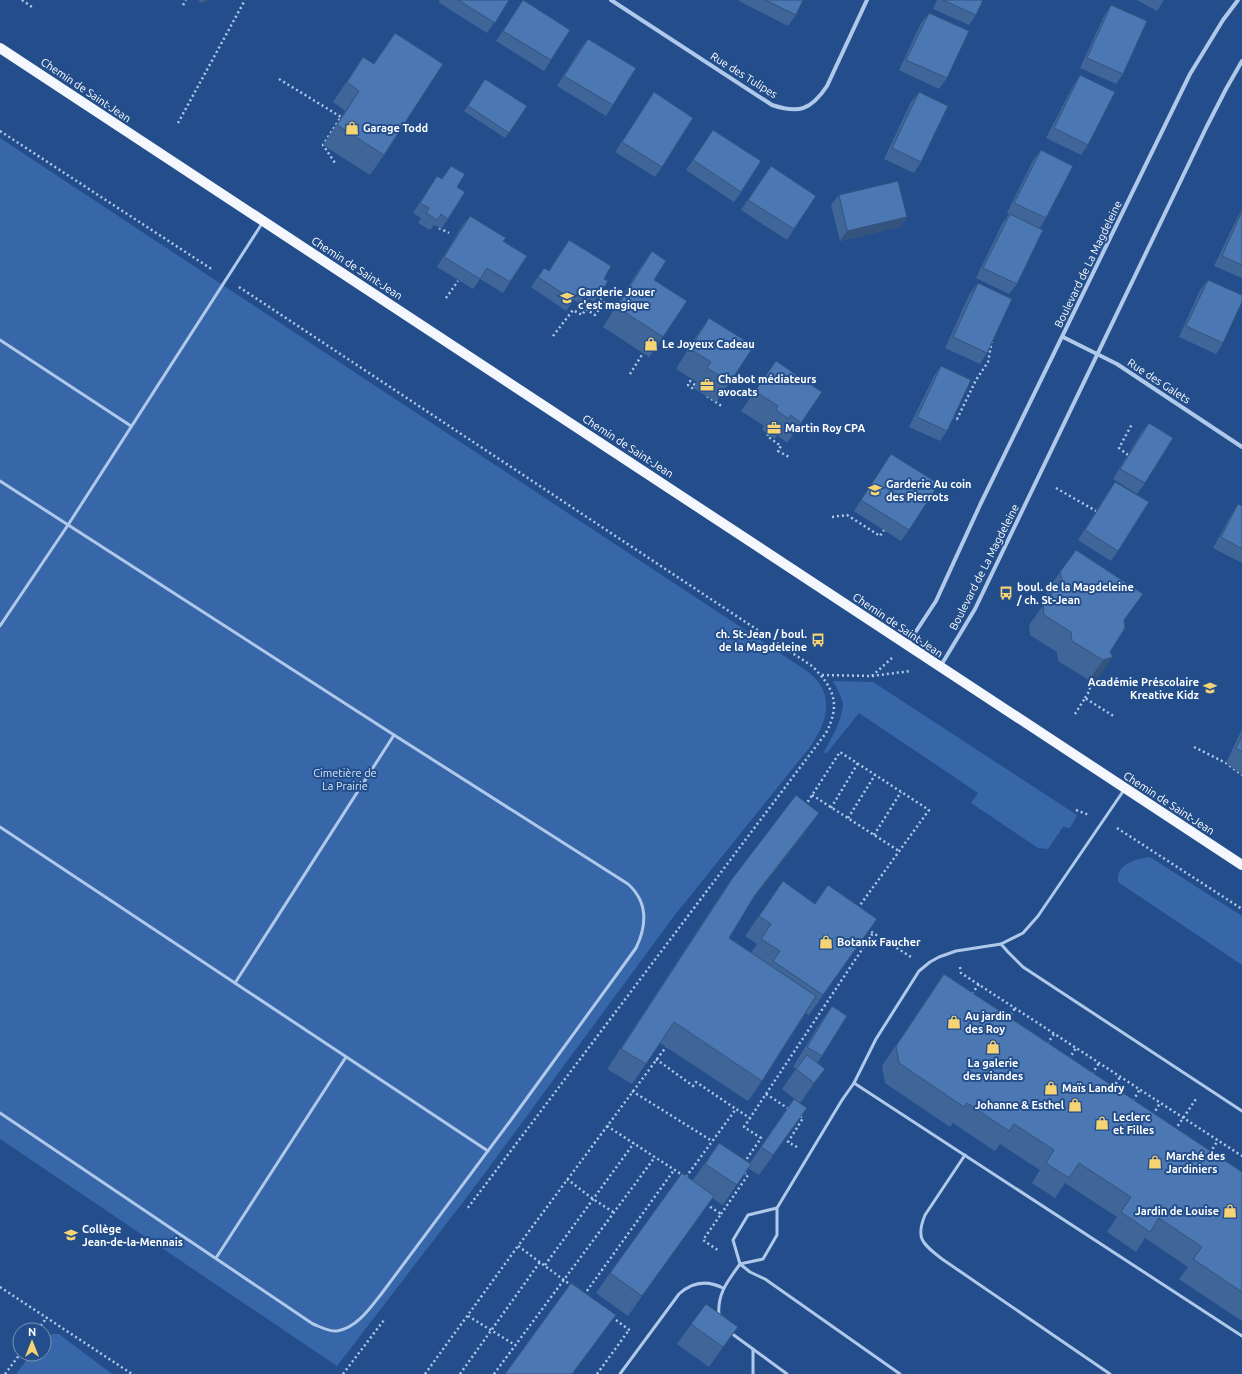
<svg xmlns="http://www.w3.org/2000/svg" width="1242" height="1374" font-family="Ubuntu,sans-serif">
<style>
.green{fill:#3767a8}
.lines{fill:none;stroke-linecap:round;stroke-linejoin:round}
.path{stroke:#b0c9eb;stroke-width:2.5;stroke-dasharray:2 3;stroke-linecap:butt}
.lane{stroke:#b0c9eb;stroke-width:3}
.street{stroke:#b0c9eb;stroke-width:4}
.primary{stroke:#f4f8fe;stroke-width:10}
.wall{fill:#406699}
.shaded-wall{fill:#34537d}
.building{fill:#4b77b2;stroke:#34537d}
.labels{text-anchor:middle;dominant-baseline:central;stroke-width:4;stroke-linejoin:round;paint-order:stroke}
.street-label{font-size:11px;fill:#fff;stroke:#234e8b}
.poi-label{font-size:11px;font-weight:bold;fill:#fff;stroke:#234e8b;text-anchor:start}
.park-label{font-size:11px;fill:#d5e4f8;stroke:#234e8b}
</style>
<rect width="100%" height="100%" fill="#234e8b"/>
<!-- green -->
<g class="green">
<path d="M0 138 798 665C803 668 809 672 813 676 836 698 825 725 810 747L674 916 473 1189 337 1366 0 1139Z"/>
<path d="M833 681 873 682 1077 815 1070 828 1063 827 1048 849 1038 848 971 803 978 793 859 713 826 754 824 752C831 739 842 721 843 705 843 698 836 687 833 681Z"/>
<path d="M1150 857 1242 916V965L1118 882C1116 864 1135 859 1150 857Z"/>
<path d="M53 1334H59L112 1374H16L31 1354H44V1337Z"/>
</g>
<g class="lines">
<!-- path -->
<g class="path">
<path d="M22 0 32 7"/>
<path d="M183 5 186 0"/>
<path d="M279 79 341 117 323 145 335 163"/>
<path d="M178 123 245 0"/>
<path d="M0 131 213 270"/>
<path d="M439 228 449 233"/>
<path d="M239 287 812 666C834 688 841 704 826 733L467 1209"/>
<path d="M446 298 458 281"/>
<path d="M553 336 573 310 582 315 586 309 595 315 604 302 597 297"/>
<path d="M630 374 643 353"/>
<path d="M695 385 690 381 688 385 695 390"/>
<path d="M707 396 723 407"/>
<path d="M952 417 957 419 976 380 988 362 992 340"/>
<path d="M768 434 767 436 781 446 778 451 789 457"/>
<path d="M1128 455 1119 448 1132 424"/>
<path d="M1056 488 1096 511"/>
<path d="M832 517 847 515 880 536 884 530"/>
<path d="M822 675 872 676 911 671"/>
<path d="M872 676 892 658"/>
<path d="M1085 698 1090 690 1089 680"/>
<path d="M1075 714 1085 698 1115 717"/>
<path d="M1194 747 1226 763 1242 775"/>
<path d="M812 795 899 851"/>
<path d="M805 806 840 752 929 810 858 908"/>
<path d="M831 808 858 763"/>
<path d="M1076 810 1089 815"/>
<path d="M848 818 875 775"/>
<path d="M1117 828 1242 909"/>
<path d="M874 835 901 792"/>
<path d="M867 929 911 957"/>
<path d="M960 967 961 973 1242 1156"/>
<path d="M972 994 979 984"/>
<path d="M1008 1019 1015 1008"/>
<path d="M1047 1044 1054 1034"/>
<path d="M656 1059 693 1086 696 1082 736 1109"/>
<path d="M1069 1059 1076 1048"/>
<path d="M1092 1074 1099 1063"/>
<path d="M1113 1088 1120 1077"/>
<path d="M632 1091 712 1141"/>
<path d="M766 1094 789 1109"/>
<path d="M1133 1101 1140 1089"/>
<path d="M1153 1115 1160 1103"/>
<path d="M607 1126 684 1176"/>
<path d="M1175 1130 1196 1099"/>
<path d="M797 1147 788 1142 803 1118 798 1115"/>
<path d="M1210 1153 1218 1140"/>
<path d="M744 1163 761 1138 744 1127 750 1118"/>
<path d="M686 1177 736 1109 750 1118 873 933"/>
<path d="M567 1179 593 1199 613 1212"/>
<path d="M706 1204 721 1214 703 1240 719 1251"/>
<path d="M721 1214 748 1175 743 1172"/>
<path d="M545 1265 634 1143"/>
<path d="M572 1286 518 1246 666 1047"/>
<path d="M0 1287 132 1374"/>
<path d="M584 1295 674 1170"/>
<path d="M468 1316 515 1345"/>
<path d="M612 1317 632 1332"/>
<path d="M38 1330 47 1317"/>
<path d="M5 1374 20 1354"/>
<path d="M343 1374 384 1320"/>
<path d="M425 1374 518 1246"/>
<path d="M460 1374 540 1262"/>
<path d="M494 1374 655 1157"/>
<path d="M597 1374 629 1330"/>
</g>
<!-- lane -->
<g class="lane">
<path d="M0 340 131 426"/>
<path d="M0 481 394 735 628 884C648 902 647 925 636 948L511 1120 382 1293C371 1307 357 1328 337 1331 329 1332 321 1327 313 1324L0 1113"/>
<path d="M0 626 68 525 263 222"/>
<path d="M0 827 488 1151"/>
<path d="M1001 944 1008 952 1023 967 1242 1111"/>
<path d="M235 983 394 735"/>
<path d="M854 1083 1242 1336"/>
<path d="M965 1155 925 1215C915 1239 923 1244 942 1259L1110 1374"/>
<path d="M777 1208 842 1100 854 1083 876 1039 919 971 930 962 939 957 956 951 1001 944 1023 933 1038 916 1124 790"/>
<path d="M216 1258 346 1057"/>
<path d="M719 1316C717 1294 727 1282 740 1264L763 1259 777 1235V1208L748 1215 733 1240 740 1264 750 1272 765 1279 900 1374"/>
<path d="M731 1333 787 1374"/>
<path d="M753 1349V1374"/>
<path d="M620 1374 679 1294C692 1282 707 1280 723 1288"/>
</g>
<!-- street -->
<g class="street">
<path d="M611 0 772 105C799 114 811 110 827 86L867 0"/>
<path d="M1063 337 1117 364 1242 447"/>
<path d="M907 645 936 601 980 505 1190 74 1223 20 1238 0"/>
<path d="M940 667 975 609 1206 128 1226 89 1242 61"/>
</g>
<!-- primary -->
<path class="primary" d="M0 48 1242 865"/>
</g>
<!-- wall -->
<g class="wall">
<path d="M198 0H210L209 1 202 3Z"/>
<path d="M440 0H509L487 33 438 2Z"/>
<path d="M523 0 551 60 544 71 496 41Z"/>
<path d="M740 0H803L796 15 788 26 739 1Z"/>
<path d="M937 0H983L976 15 969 25 933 9Z"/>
<path d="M1137 0H1164L1157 11Z"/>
<path d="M1111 5 1123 74 1116 84 1080 68 1104 16Z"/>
<path d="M929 13 947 78 939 89 899 70 921 23Z"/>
<path d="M395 33 384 155 370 175 323 145 345 111 333 102 363 57 374 64Z"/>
<path d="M588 39 613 105 606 116 557 86 580 49Z"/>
<path d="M1080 75 1088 145 1081 155 1046 138 1073 86Z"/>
<path d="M485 79 527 106 505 138 464 111Z"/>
<path d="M654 92 662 167 655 177 615 152Z"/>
<path d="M919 92 921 162 914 173 884 159 911 102Z"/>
<path d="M713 130 741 192 734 202 686 170Z"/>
<path d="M1041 150 1046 218 1039 229 1017 284 1009 294 976 278 1002 224 1009 214 1007 213 1033 160Z"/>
<path d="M451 166 457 187 448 219 441 229 434 225 430 230 418 223 421 218 413 213 437 176 442 179Z"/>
<path d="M771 166 794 229 787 240 741 210Z"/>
<path d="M839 195 907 217 900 227 840 241 831 205Z"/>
<path d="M1242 209V278L1214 266 1238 216Z"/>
<path d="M470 216 503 241 510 282 503 293 480 279 473 289 437 267 462 226Z"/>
<path d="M569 240 604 279 601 292 594 302 589 299 584 306 574 300 566 311 531 287 544 268 549 271Z"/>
<path d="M652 251 654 280 663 337 649 357 603 327 638 271Z"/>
<path d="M1208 280 1223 343 1216 354 1179 337 1200 290Z"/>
<path d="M978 283 987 353 980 364 945 348 970 293Z"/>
<path d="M709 318 730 382 716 402 693 388 697 382 676 369 695 338Z"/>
<path d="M776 361 801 423 787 443 777 435 775 439 762 430 764 426 741 411Z"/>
<path d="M941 366 947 431 940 441 909 427 934 376Z"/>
<path d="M1149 423 1145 483 1137 494 1113 479 1141 433Z"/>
<path d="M891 454 909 530 901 541 854 511Z"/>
<path d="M1115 482 1118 551 1111 561 1078 540 1108 492Z"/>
<path d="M1238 504 1242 506V563L1213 548 1231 515Z"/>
<path d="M1076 550 1124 621 1099 677 1089 680 1058 661 1057 652 1030 635 1029 625 1048 599 1046 592Z"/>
<path d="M1242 729V775L1226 763Z"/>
<path d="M805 833 749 904 729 938 751 953 757 944 745 936 783 881 815 904 877 919 809 1015 806 1013 762 1081 748 1101 660 1043 632 1084 607 1069 718 899 732 879Z"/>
<path d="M944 974 1242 1172V1321L1179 1279 1188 1267 1145 1238 1136 1252 1107 1232 1117 1217 1065 1183 1055 1198 1032 1183 1040 1170 1000 1144 995 1151 953 1123 950 1127 885 1083 882 1066Z"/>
<path d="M832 1006 822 1056 817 1063 825 1069 800 1103 782 1089 796 1069 793 1067 818 1026Z"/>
<path d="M794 1099 807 1108 759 1175 748 1168 723 1205 712 1198 628 1316 596 1293 610 1273 693 1180 719 1143 750 1163Z"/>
<path d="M706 1304 738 1327 709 1367 677 1344Z"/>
</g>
<!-- shaded-wall -->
<g class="shaded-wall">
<path d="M204 0H210L209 1 202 3Z"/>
<path d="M907 217 900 227 840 241 847 231Z"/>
<path d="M1113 657 1099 677 1089 680 1103 660Z"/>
<path d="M819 813 805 833 741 915 755 895Z"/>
<path d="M825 1069 811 1089 800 1103 814 1083Z"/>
<path d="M714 1196 700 1216 628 1316 642 1296Z"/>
<path d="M616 1315 573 1374H572Z"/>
<path d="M738 1327 724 1347 709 1367 723 1347Z"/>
</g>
<!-- building -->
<g class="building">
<path d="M458 0H509L495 23Z"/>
<path d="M523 0 570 30 551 60 503 31Z"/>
<path d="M765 0H803L796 15Z"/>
<path d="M943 0H983L976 15Z"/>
<path d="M1111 5 1147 21 1123 74 1087 58Z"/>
<path d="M929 13 969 31 947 78 906 60Z"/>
<path d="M395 33 443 64 384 155 337 125 359 91 347 82 363 57 374 64Z"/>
<path d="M588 39 636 68 613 105 564 76Z"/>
<path d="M1080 75 1115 92 1088 145 1054 128Z"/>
<path d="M485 79 527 106 509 133 468 106Z"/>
<path d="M654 92 693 118 662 167 622 142Z"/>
<path d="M919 92 948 106 921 162 892 148Z"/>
<path d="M713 130 761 161 741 192 693 160Z"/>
<path d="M1041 150 1073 166 1046 218 1014 203Z"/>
<path d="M451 166 465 174 457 187 465 192 448 219 441 214 437 220 426 213 429 208 420 203 437 176 442 179Z"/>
<path d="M771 166 816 196 794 229 748 200Z"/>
<path d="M898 181 907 217 847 231 839 195Z"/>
<path d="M1242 211V265L1222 256Z"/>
<path d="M1010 214 1043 230 1017 284 983 268Z"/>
<path d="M470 216 506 238 503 241 527 256 510 282 487 268 480 279 444 257Z"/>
<path d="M569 240 611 266 604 279 608 281 601 292 596 288 591 296 580 289 573 300 538 277 544 268 549 271Z"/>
<path d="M652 251 666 261 654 280 687 301 663 337 617 307Z"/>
<path d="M1208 280 1242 295V302L1223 343 1186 326Z"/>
<path d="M978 283 1012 299 987 353 953 337Z"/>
<path d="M709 318 754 346 730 382 707 368 711 362 690 349Z"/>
<path d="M776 361 822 392 801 423 791 415 789 419 776 410 778 406 755 391Z"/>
<path d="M941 366 971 380 947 431 917 417Z"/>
<path d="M1149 423 1173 438 1145 483 1120 469Z"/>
<path d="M891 454 939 484 909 530 861 500Z"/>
<path d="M1115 482 1149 502 1118 551 1085 530Z"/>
<path d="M1238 504 1242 506V549L1221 537Z"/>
<path d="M1076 550 1143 594 1124 620 1125 628 1110 652 1113 657 1103 660 1072 641 1071 632 1044 615 1043 605 1062 580 1060 572Z"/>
<path d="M1242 736V752L1236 748Z"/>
<path d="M796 795 819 813 755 895 729 938 816 996 762 1081 674 1022 646 1064 621 1049 732 879Z"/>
<path d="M783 881 815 904 828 885 877 919 823 995 773 961 780 951 761 939 771 924 759 916Z"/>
<path d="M944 974 1242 1172V1292L1193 1259 1202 1247 1159 1218 1150 1232 1121 1212 1131 1197 1079 1163 1069 1178 1046 1163 1054 1150 1014 1124 1009 1131 967 1103 964 1107 899 1063 896 1046Z"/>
<path d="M832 1006 847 1016 822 1056 807 1047Z"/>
<path d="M807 1055 825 1069 814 1083 796 1069Z"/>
<path d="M794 1099 807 1108 773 1155 761 1147Z"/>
<path d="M719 1143 751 1164 737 1185 705 1164Z"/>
<path d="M682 1173 714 1196 642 1296 610 1273Z"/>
<path d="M571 1283 616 1315 572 1374H505Z"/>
<path d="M706 1304 738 1327 723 1347 691 1324Z"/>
</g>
<!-- icons -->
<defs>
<g id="shop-bare" transform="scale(1.08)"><path d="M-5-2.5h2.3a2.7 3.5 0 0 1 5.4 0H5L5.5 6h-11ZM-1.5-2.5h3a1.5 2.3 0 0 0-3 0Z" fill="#f6d373" stroke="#234e8b" stroke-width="2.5" paint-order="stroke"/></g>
<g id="school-bare" transform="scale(1.08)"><path d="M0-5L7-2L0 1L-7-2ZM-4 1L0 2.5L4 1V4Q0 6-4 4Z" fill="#f6d373" stroke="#234e8b" stroke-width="2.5" paint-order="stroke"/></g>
<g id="office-bare" transform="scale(1.08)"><path d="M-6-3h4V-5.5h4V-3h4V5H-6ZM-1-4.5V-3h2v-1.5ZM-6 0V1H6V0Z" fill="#f6d373" stroke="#234e8b" stroke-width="2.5" paint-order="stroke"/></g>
<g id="bus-bare" transform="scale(1.08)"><path d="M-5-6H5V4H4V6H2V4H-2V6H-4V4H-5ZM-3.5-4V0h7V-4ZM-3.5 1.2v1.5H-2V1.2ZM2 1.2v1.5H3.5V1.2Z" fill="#f6d373" stroke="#234e8b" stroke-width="2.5" paint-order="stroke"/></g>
</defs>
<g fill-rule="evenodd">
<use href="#shop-bare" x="352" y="128"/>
<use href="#school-bare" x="567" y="298"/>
<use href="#shop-bare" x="651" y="344"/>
<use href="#office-bare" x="707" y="385"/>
<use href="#office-bare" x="774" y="428"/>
<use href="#school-bare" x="875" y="490"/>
<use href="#bus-bare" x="1006" y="593"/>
<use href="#bus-bare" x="818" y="640"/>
<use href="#school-bare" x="1210" y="688"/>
<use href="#shop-bare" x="826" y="942"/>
<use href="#shop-bare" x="954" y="1022"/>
<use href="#shop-bare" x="993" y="1047"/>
<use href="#shop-bare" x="1051" y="1088"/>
<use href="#shop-bare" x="1075" y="1105"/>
<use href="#shop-bare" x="1102" y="1123"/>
<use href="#shop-bare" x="1155" y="1162"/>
<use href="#shop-bare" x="1230" y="1211"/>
<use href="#school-bare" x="71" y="1235"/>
</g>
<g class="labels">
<!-- street labels -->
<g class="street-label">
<text transform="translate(744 75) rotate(32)">Rue des Tulipes</text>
<text transform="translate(86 90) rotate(34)">Chemin de Saint-Jean</text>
<text transform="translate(1088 264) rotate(-64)">Boulevard de La Magdeleine</text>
<text transform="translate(357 268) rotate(33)">Chemin de Saint-Jean</text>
<text transform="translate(1159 381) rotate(33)">Rue des Galets</text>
<text transform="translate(628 446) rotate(33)">Chemin de Saint-Jean</text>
<text transform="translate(984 567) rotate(-63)">Boulevard de La Magdeleine</text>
<text transform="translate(898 625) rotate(34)">Chemin de Saint-Jean</text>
<text transform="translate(1169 803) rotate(33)">Chemin de Saint-Jean</text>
</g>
<!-- poi labels -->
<g class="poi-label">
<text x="363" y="128">Garage Todd</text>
<text x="578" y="292">Garderie Jouer<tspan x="578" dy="13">c'est magique</tspan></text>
<text x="662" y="344">Le Joyeux Cadeau</text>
<text x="718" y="379">Chabot médiateurs<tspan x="718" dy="13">avocats</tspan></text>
<text x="785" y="428">Martin Roy CPA</text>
<text x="886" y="484">Garderie Au coin<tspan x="886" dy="13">des Pierrots</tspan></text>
<text x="1017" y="587">boul. de la Magdeleine<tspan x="1017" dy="13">/ ch. St-Jean</tspan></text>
<text x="807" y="634" text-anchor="end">ch. St-Jean / boul.<tspan x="807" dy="13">de la Magdeleine</tspan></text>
<text x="1199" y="682" text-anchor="end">Académie Préscolaire<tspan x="1199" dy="13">Kreative Kidz</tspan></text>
<text x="837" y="942">Botanix Faucher</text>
<text x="965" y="1016">Au jardin<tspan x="965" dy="13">des Roy</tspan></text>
<text x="993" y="1063" text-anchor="middle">La galerie<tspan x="993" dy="13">des viandes</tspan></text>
<text x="1062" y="1088">Maïs Landry</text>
<text x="1064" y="1105" text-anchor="end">Johanne &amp; Esthel</text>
<text x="1113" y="1117">Leclerc<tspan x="1113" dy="13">et Filles</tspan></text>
<text x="1166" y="1156">Marché des<tspan x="1166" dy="13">Jardiniers</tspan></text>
<text x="1219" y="1211" text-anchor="end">Jardin de Louise</text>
<text x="82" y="1229">Collège<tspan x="82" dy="13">Jean-de-la-Mennais</tspan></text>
</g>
<!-- park labels -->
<g class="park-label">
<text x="345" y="773">Cimetière de<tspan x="345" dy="13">La Prairie</tspan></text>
</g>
</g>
<!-- north arrow -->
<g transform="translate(32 1342)"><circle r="19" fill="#234e8b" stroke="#7b95b9"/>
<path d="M0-3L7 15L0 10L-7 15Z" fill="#f6d373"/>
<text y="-6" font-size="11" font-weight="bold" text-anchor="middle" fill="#ffffff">N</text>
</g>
</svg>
